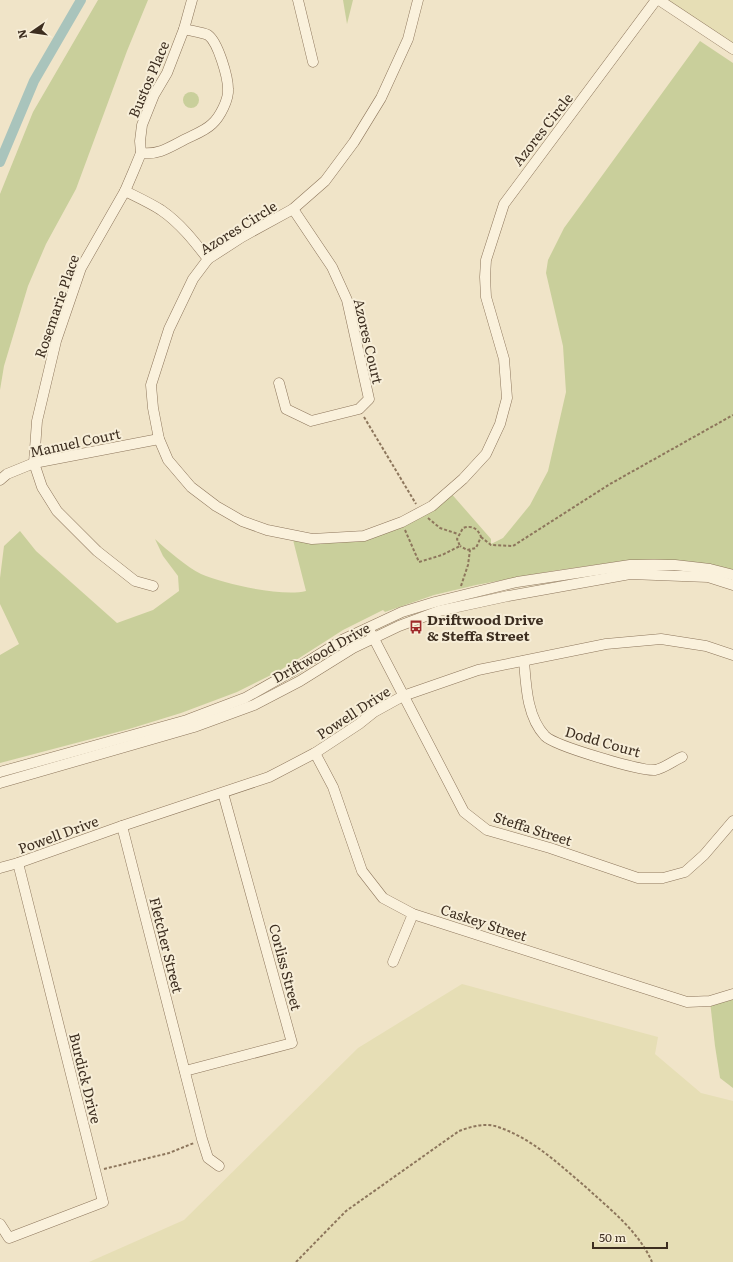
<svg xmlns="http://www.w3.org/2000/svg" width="733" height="1262" font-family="Literata,serif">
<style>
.farmland{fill:#e6deb5}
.green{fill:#c9cf9b}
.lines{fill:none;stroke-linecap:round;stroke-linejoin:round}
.canal{stroke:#a9c4bc;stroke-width:10}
.minor-casing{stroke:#8d765c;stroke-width:11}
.path{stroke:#8d765c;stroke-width:2;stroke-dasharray:3 2;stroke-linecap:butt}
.minor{stroke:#faf1dc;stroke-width:10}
.labels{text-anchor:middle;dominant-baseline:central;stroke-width:4;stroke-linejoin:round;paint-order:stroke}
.street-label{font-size:14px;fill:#3d2e20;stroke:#f7eed8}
.poi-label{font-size:14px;font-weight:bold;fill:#3d2e20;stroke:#f7eed8;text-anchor:start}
</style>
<rect width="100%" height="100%" fill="#f0e4c8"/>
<!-- farmland -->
<g class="farmland">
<path d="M659 0H733V49Z"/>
<path d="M462 984 658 1037 655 1054 701 1093 733 1101V1262H89L184 1220 358 1048Z"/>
</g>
<!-- green -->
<g class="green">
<path d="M98 0H148L127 51 76 189 46 244 28 286 4 366 0 390V194L33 112Z"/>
<path d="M343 0H353L347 24Z"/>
<path d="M700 41 733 63V570L694 562 654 559 622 561 552 571 476 585 434 595 385 612 383 610 343 630 279 671 237 692 181 713 129 729 0 763V655L19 644 0 604V578L4 546 20 531 36 551 117 623 153 610 179 591 178 576 163 556 155 539C167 550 187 567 201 574 224 584 282 597 306 591L292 536H364L402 522 449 491 491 539V544L503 538 530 505 548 471 566 392 563 346 546 273 548 260 564 228Z"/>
<circle cx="191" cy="100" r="8"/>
<path d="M733 994V1088L720 1078 715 1046 710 1001Z"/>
</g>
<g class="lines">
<!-- canal -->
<path class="canal" d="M0 162 34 81 81 0"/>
<!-- minor casing -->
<g class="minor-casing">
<g id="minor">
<path d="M298 0 313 62"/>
<path d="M418 0 408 39 381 98 354 142 325 181 293 209 242 237 208 259 193 279 169 329 151 385 153 408 159 439 168 460 191 487 216 506 242 521 267 530 312 539 364 536 402 522 432 506 463 479 486 454 500 424 507 398 504 359 486 297 485 277 486 260 504 204 656 0"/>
<path d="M659 0 733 49"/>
<path d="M141 153C156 155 167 149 180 142 190 136 204 132 212 124 220 117 229 99 228 89 228 77 218 42 208 35 202 32 191 31 184 29"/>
<path d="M125 191C137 197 150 203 161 210 180 223 194 241 208 259"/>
<path d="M279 383 286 409 311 421 359 409 369 399 347 300 332 267 293 209"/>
<path d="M0 480 7 474 34 463 159 439"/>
<path d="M153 586 135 581 97 551 57 511 42 487 34 463 37 421 56 341 81 268 125 191 134 170 141 153 140 141 142 125 154 95 167 73 184 29 192 0"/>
<path d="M371 633 464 812 487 830 550 848 638 878H663L685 872 704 855 733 821"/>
<path d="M524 661C526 686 527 717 545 736 555 746 640 771 655 770 663 769 675 760 682 757"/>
<path d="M315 753 333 787 362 871 383 898 413 914 687 1002 710 1001 733 994"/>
<path d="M0 772 187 720 245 698 291 672 344 639 402 612 435 602 517 582 630 565H675L710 569 733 575"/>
<path d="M0 783 194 727 254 705 300 681 353 648 399 626 439 611 508 596 630 574 708 577 733 585"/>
<path d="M122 826 202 1139 208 1158 219 1166"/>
<path d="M0 868 18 863 122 826 269 777 315 753 359 724 374 712 403 696 478 670 606 644 661 639 706 646 733 655"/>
<path d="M393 962 413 914"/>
<path d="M185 1071 292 1043 223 793"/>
<path d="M0 1224 9 1238 103 1202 18 863"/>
</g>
</g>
<!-- path -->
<g class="path">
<path d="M364 417 416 504"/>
<path d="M428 518 440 528 458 534"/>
<path d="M405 530 419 562 442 555 460 546 457 539 463 528C471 525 478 528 481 537L476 548 467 550 460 546"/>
<path d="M481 537 491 545 513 546 610 484 733 415"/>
<path d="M461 586 468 565 470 550"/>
<path d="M104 1169 169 1153 194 1143"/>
<path d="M296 1262 346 1211 459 1131C470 1127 483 1123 495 1126 531 1137 560 1165 588 1189 612 1211 639 1232 652 1262"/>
</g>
<!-- minor -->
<use href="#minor" class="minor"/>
</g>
<!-- icons -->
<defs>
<g id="bus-bare" transform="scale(1.08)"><path d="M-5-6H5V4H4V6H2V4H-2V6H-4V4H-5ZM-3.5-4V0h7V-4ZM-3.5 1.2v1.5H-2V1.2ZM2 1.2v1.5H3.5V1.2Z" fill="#9e2a2b" stroke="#f7eed8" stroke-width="2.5" paint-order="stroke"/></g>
</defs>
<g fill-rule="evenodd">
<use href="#bus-bare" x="416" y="627"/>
</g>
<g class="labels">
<!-- street labels -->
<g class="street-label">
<text transform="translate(148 79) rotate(-67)">Bustos Place</text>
<text transform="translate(542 129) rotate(-52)">Azores Circle</text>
<text transform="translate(238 227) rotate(-32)">Azores Circle</text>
<text transform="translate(56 306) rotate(-71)">Rosemarie Place</text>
<text transform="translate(369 341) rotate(77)">Azores Court</text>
<text transform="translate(75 442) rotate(-12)">Manuel Court</text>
<text transform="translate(321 652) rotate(-29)">Driftwood Drive</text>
<text transform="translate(353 712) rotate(-33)">Powell Drive</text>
<text transform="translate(603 741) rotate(16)">Dodd Court</text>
<text transform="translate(533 828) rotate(18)">Steffa Street</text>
<text transform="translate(58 834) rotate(-20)">Powell Drive</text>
<text transform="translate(484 922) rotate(18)">Caskey Street</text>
<text transform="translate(167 945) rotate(76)">Fletcher Street</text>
<text transform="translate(286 967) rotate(75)">Corliss Street</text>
<text transform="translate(86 1078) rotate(76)">Burdick Drive</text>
</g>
<!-- poi labels -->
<g class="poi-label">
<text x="427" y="619">Driftwood Drive<tspan x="427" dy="16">&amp; Steffa Street</tspan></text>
</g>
</g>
<!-- north arrow -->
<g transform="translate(32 32) rotate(257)" stroke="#f7eed8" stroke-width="3" paint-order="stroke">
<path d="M0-3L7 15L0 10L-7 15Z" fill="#3d2e20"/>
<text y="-6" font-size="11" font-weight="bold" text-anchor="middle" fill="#3d2e20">N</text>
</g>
<!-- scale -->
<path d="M593 1242v6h74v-6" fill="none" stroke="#3d2e20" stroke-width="2"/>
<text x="599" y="1242" font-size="12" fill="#3d2e20" stroke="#f7eed8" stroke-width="3" paint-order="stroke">50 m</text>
</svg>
